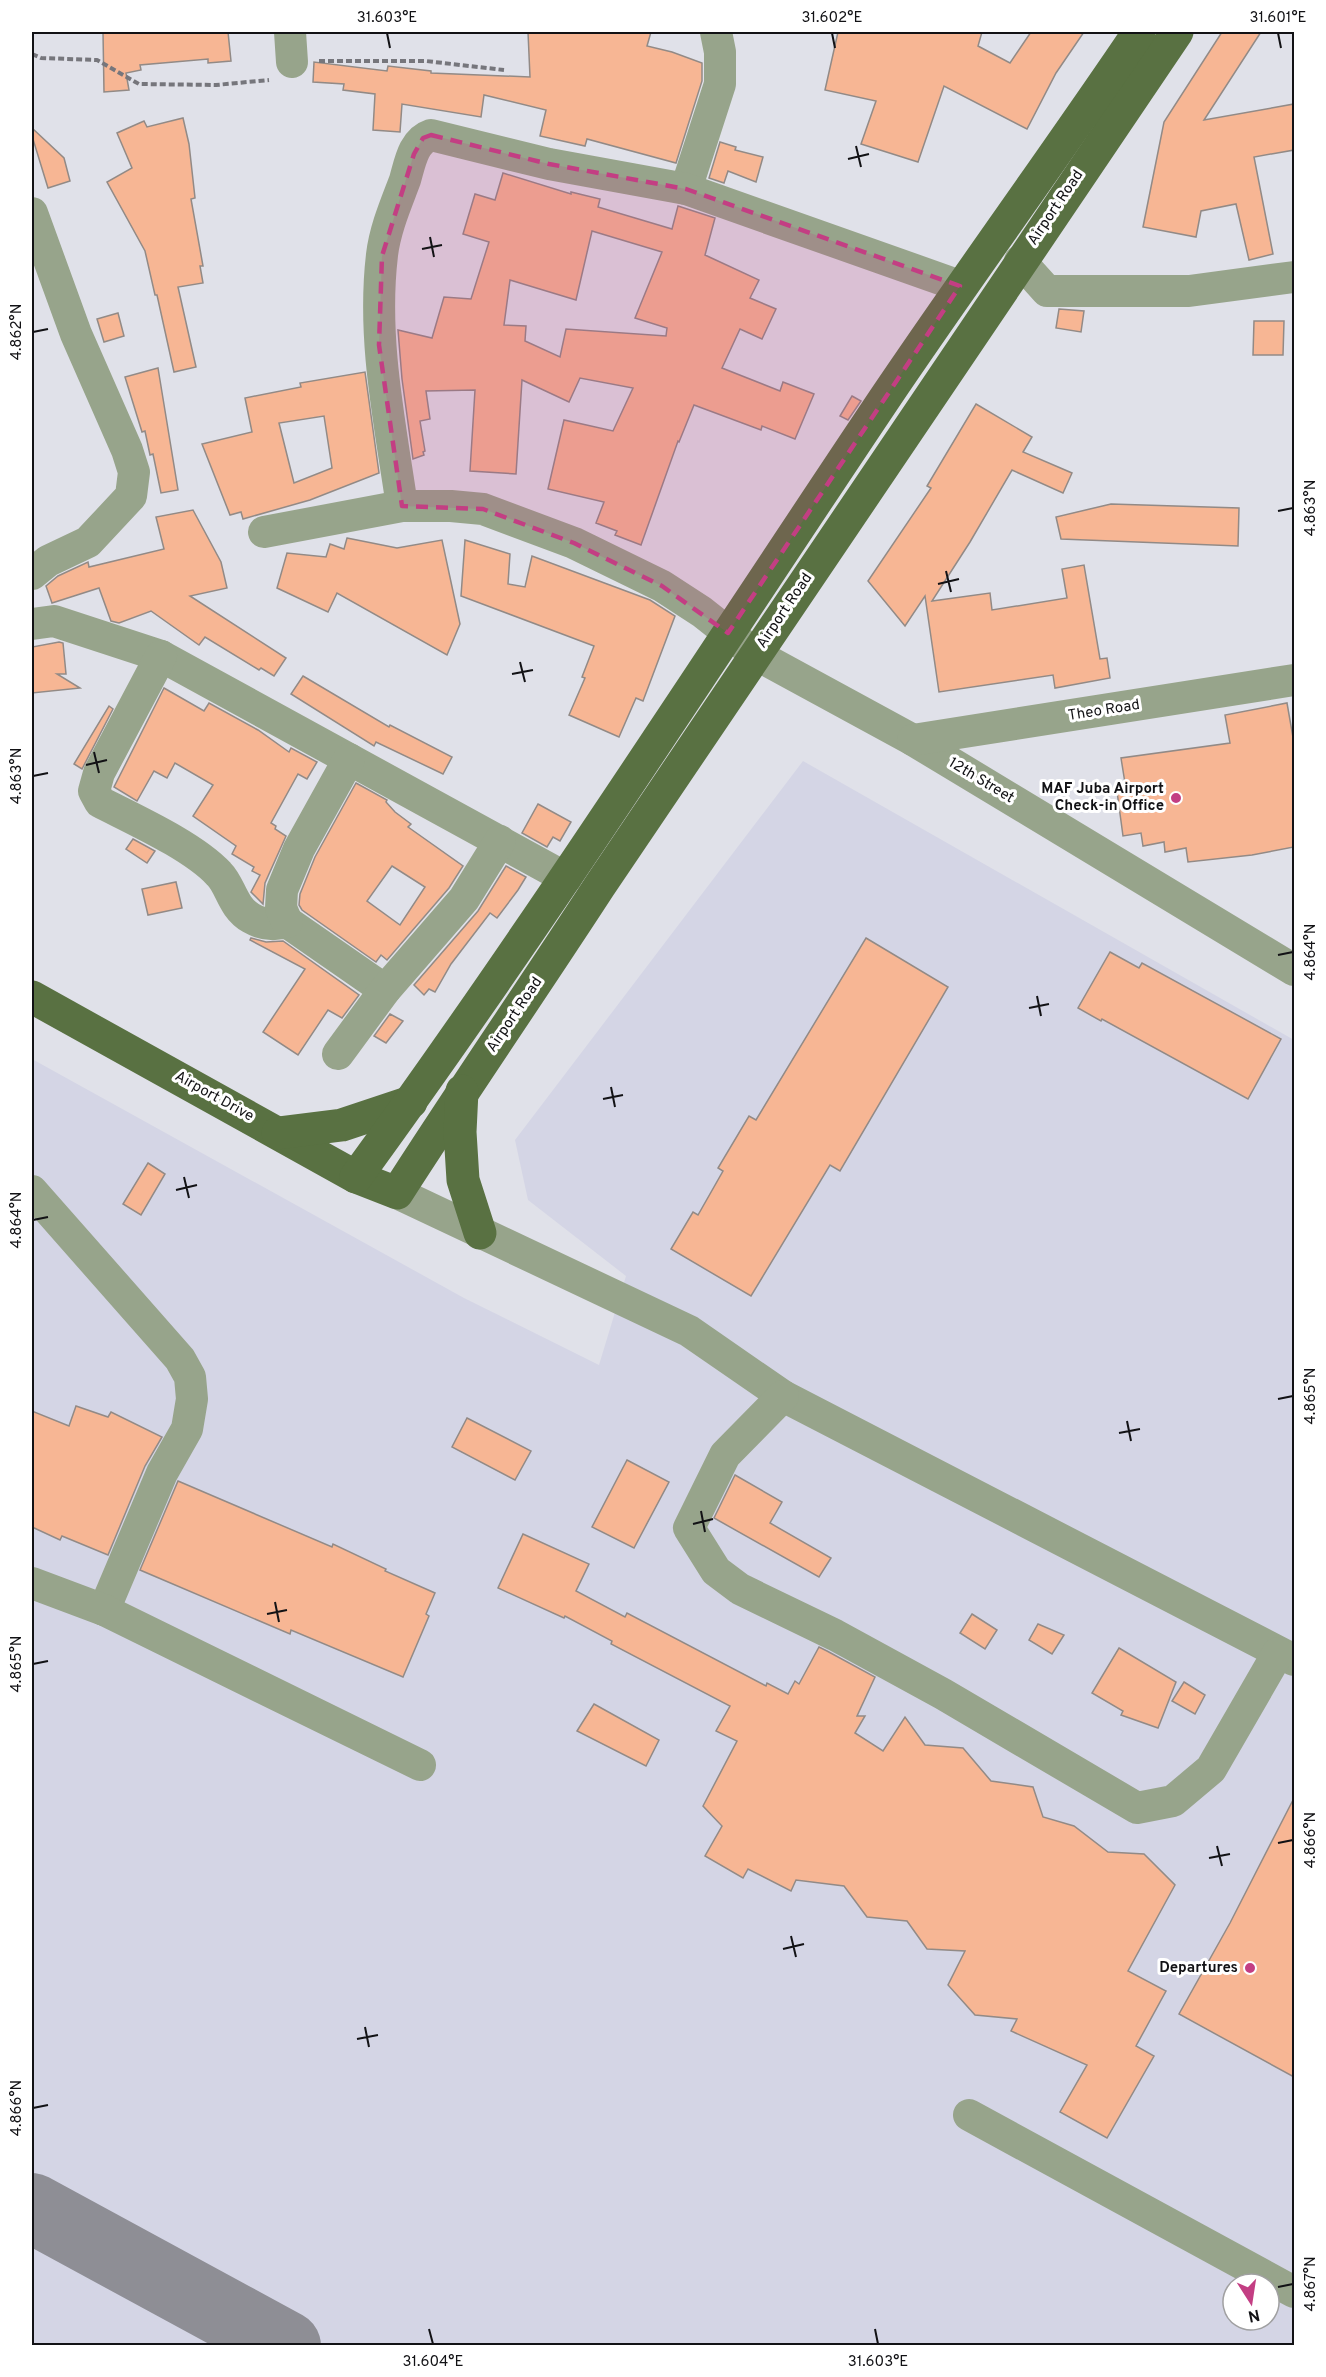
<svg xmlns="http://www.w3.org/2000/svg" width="1326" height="2377" font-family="Overpass,sans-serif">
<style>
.built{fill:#d4d5e5;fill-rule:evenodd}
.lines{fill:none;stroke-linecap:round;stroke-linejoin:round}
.taxiway{stroke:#8e8e95;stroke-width:70}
.building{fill:#f7b694;stroke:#928a86;stroke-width:1.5;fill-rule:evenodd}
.path{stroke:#76767c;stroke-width:4;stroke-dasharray:6 3;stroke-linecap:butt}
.minor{stroke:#97a48b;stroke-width:32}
.major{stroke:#597142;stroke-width:33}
.marked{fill:#c33e83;fill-opacity:0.2;stroke:#c33e83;stroke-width:4.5;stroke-dasharray:12 8;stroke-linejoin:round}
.ticks{fill:none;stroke:#121215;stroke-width:2}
.poi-dot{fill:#c33e83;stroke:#fff;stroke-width:2}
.labels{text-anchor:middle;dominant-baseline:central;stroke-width:6;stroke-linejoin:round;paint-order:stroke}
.street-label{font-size:15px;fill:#121215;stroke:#fff}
.poi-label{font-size:15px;font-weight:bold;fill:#121215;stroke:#fff;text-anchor:end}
.neatline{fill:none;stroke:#121215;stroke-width:2}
.ticks-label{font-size:15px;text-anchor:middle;fill:#121215}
</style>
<rect width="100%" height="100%" fill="#e0e1e9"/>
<!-- built -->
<path class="built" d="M803 761 1294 1040V2345H32V1059L464 1298 599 1365 626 1276 528 1200 515 1140ZM1233 2284H1269V2320H1233Z"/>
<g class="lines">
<!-- taxiway -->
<path class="taxiway" d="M32 2208 286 2346"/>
</g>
<!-- building -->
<g class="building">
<path d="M103 32H228L231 61 208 63V59L140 65 141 70 126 73 129 90 104 92Z"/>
<path d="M528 32H651L647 46 672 52 702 63V81L676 163 587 139 585 146 540 136 546 110 484 95 481 117 402 104 400 132 373 130 375 94 343 90 344 84 313 82 314 62 387 71 388 66 431 71V73L530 77Z"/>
<path d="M838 32H982L978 46 1010 63 1031 32H1084L1056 73 1027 129 944 86 918 162 861 144 876 101 825 90Z"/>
<path d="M1222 32H1261L1204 120 1294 104V150L1254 157 1273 254 1249 260 1236 204 1201 211 1196 237 1143 227 1164 122Z"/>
<path d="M183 118 189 144 195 198 191 199 203 266H200L203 283 178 287 196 367 174 372 157 295H155L145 251 107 182 132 168 117 133 144 121 147 127Z"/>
<path d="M32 128 64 158 70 181 48 188 32 136Z"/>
<path d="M720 142 736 147 735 150 763 157 756 182 728 171 724 183 709 178Z"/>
<path d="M503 173 571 194V192L600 199 598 207 672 229 678 206 715 218 705 255 759 280 750 298 776 309 762 339 740 329 722 368 780 391 783 382 814 394 795 439 762 426 761 430 694 405 679 442 678 441 641 545 615 535 617 531 596 523 604 502 548 489 564 420 613 431 633 388 580 378 569 402 522 380 516 474 470 471 475 390 426 391 430 419 420 421 425 451 423 452 424 455 413 459 402 379 398 330 432 338 444 297 471 299 489 242 463 234 475 194 495 200ZM592 231 662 252 635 318 667 328 666 336 566 329 560 357 525 341 526 326 504 325 510 280 576 300Z"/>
<path d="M1059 309 1084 311 1081 332 1056 328Z"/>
<path d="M118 313 124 336 104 342 97 319Z"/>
<path d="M1254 321H1284L1283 355H1253Z"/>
<path d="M158 368 178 490 161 493 153 454 150 455 145 431 142 432 125 377Z"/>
<path d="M365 372 379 473 310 500 243 519 241 512 230 515 202 444 252 432 245 398 301 387 300 383ZM324 416 332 468 294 483 279 423Z"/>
<path d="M852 396 861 401 848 420 840 416Z"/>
<path d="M976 404 1032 437 1023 452 1072 473 1063 493 1012 470 970 542 932 601 990 593 992 610 1067 598 1062 569 1084 565 1100 659 1107 658 1110 678 1055 688 1053 675 939 692 925 596 905 626 868 581 931 488 927 486Z"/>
<path d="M1111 504 1239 508 1238 546 1061 539 1056 517Z"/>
<path d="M193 510 221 562 227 588 190 596 286 658 274 676 261 668 259 670 205 637 199 645 151 611 119 623 111 621 99 588 52 603 46 586 58 576 88 562 89 567 164 549 156 517Z"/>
<path d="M347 538 397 548 442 540 460 624 447 655 337 593 328 612 277 588 287 553 326 557 330 544 344 549Z"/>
<path d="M465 540 510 554 508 584 525 587 532 556 650 600 675 616 643 701 636 698 619 737 569 715 585 678 582 677 594 646 461 596Z"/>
<path d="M59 642 63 643 66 674H57L80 688 32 693V647Z"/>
<path d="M303 676 389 727 390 725 452 757 443 774 376 742 374 746 291 694Z"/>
<path d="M164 688 204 711 209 703 258 730 289 752 291 748 317 762 307 779 298 774 271 823 276 826 275 829 286 836 265 883 263 904 251 892 260 875 252 871 254 867 232 854 236 846 193 816 213 785 175 763 167 778 154 771 137 801 114 787Z"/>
<path d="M1287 703 1294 743V847L1252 855 1188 862 1186 848 1165 852 1164 842 1143 846 1141 833 1123 836 1116 784 1125 783 1121 758 1230 743 1225 715Z"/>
<path d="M109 706 113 709 82 769 74 764Z"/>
<path d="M356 783 387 800 386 802 395 812 411 824 408 827 463 866 449 888 387 960 381 955 376 962 302 910 299 905 300 894 315 857ZM392 866 425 887 400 925 367 901Z"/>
<path d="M538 804 571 822 560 841 553 837 547 847 522 833Z"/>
<path d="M133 839 155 851 147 863 126 849Z"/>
<path d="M506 866 526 877 518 890 497 918 490 913 451 964 435 992 429 989 424 995 414 985 478 911Z"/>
<path d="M176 882 182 908 148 915 142 889Z"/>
<path d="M251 938 266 942 283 941 359 995 342 1018 328 1010 298 1055 263 1032 305 969 250 940Z"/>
<path d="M866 938 948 987 840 1171 830 1165 751 1296 671 1249 693 1212 698 1215 723 1171 718 1168 749 1116 756 1120Z"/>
<path d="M1110 952 1139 968 1142 963 1281 1039 1248 1099 1102 1019 1101 1021 1078 1008Z"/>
<path d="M390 1014 403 1021 386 1043 374 1036Z"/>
<path d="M148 1163 165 1174 141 1215 123 1204Z"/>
<path d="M76 1406 108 1417 111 1412 162 1437 145 1466 108 1555 62 1536 60 1540 32 1527V1411L69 1426Z"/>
<path d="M467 1418 531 1451 515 1480 452 1447Z"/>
<path d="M627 1460 669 1482 634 1548 592 1527Z"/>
<path d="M735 1475 782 1502 770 1523 831 1558 819 1577 714 1518Z"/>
<path d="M178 1481 332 1547 333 1544 386 1569 385 1571 435 1593 426 1614 429 1616 403 1677 291 1630 290 1634 140 1570Z"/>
<path d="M523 1534 589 1564 576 1591 625 1617 627 1613 766 1686 767 1683 788 1694 795 1681 799 1684 819 1647 827 1651 875 1677 857 1716H865L855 1733 883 1751 905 1717 925 1745 963 1748 991 1781 1033 1787 1043 1817 1074 1826 1108 1852 1144 1854 1175 1885 1128 1971 1166 1991 1136 2046 1154 2056 1107 2138 1060 2112 1087 2065 1011 2031 1017 2019 975 2015 948 1985 965 1951 927 1949 907 1921 867 1917 844 1886 796 1880 791 1891 748 1869 743 1878 705 1856 722 1826 703 1806 737 1741 716 1731 730 1706 611 1644 612 1641 565 1616 564 1618 498 1588Z"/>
<path d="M972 1614 997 1630 985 1649 960 1633Z"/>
<path d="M1038 1624 1064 1635 1052 1654 1029 1640Z"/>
<path d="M1119 1648 1176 1682 1158 1728 1121 1715 1123 1711 1092 1693Z"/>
<path d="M1184 1682 1205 1695 1195 1714 1172 1701Z"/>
<path d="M594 1704 659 1740 646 1766 577 1731Z"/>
<path d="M1294 1798V2077L1179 2014 1230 1923Z"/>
</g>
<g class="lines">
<!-- path -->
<g class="path">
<path d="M32 54 41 58 97 60 139 84 216 85 269 80"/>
<path d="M319 61H426L504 70"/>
</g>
<!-- minor -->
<g class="minor">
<path d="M290 32 292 62"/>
<path d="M686 189 720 84V52L716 32"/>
<path d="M32 213 76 334 127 450 134 472 131 496 88 542 48 561 32 574"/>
<path d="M1020 261 1047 291H1189L1294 277"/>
<path d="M402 506C390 423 372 339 382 255 385 229 396 204 405 180 410 163 413 141 431 135L549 164 686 189 960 286"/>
<path d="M264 532 402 506H451L483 509 574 543 662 586 702 612 755 654 913 740 1294 970"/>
<path d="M32 624 54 621 161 656 566 878"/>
<path d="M161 656 99 773 94 791 100 802C135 820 193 846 219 874 231 886 232 907 251 918 263 925 274 926 287 922L385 990"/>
<path d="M913 740 1294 680"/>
<path d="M287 922 281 908 282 890 299 849 349 759"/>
<path d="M338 1054 385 990 464 899 500 841"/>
<path d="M32 1191 180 1359 190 1377 192 1399 187 1429 162 1473 104 1610"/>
<path d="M397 1193 689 1331 783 1396 1294 1660"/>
<path d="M783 1396 725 1455 689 1528 716 1571 740 1589 835 1635 943 1694 1137 1808 1173 1801 1211 1769 1278 1653"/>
<path d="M32 1583 104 1610 420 1765"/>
<path d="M969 2115 1294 2292"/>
</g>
<!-- major -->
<g class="major">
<path d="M32 997 356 1177 397 1193C463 1090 532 990 599 887L1177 32"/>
<path d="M462 1091 460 1132 463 1180 480 1233"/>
<path d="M278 1133 342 1125 411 1102"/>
<path d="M356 1177C541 923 710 659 885 398 968 275 1056 155 1139 32"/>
</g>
</g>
<!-- marked area -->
<path class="marked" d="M431 135 549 164 686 189 960 286 728 633 662 586 574 543 483 509 402 506 379 345 382 256 414 154 423 138Z"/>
<!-- ticks -->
<path class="ticks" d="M387 33 390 48M832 33 835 48M1278 33 1281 48M856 146 861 167M848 159 869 154M430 237 434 257M422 249 442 245M33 332 48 329M1278 511 1293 508M946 571 951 592M938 584 959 579M520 662 525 682M512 674 533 670M94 752 99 773M86 765 107 760M33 776 48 773M1278 955 1293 952M1037 996 1041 1016M1029 1008 1049 1004M611 1087 615 1107M603 1099 623 1095M184 1177 189 1198M176 1190 197 1185M33 1220 48 1217M1278 1399 1293 1396M1127 1421 1131 1441M1119 1433 1140 1429M701 1511 705 1532M693 1524 713 1519M275 1602 279 1622M267 1614 287 1610M33 1664 48 1661M1278 1843 1293 1840M1217 1846 1222 1866M1209 1858 1230 1854M791 1936 796 1957M783 1949 804 1944M365 2027 369 2047M357 2039 378 2035M33 2108 48 2105M1278 2287 1293 2284M429 2329 433 2344M875 2329 878 2344"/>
<!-- markers -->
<g class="poi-dot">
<circle cx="1176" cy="798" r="6"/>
<circle cx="1250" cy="1968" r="6"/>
</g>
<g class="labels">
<!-- street labels -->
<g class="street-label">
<text transform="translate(1056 208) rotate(-56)">Airport Road</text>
<text transform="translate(785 611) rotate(-56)">Airport Road</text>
<text transform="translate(1104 711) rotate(-9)">Theo Road</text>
<text transform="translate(981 781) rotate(31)">12th Street</text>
<text transform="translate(515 1015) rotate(-56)">Airport Road</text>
<text transform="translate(214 1097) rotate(29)">Airport Drive</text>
</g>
<!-- poi labels -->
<g class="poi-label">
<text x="1164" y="789">MAF Juba Airport<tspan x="1164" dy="17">Check-in Office</tspan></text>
<text x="1238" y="1968">Departures</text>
</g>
</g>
<!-- border -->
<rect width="1326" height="2377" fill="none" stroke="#ffffff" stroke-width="66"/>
<!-- north arrow -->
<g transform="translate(1251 2302) rotate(168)"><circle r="28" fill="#ffffff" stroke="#a0a0a1" stroke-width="1.5"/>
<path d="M0-4.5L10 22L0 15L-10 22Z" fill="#c33e83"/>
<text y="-9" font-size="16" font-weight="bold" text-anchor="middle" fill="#121215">N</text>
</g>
<rect x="33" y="33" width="1260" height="2311" class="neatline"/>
<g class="ticks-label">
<text x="387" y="22">31.603°E</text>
<text x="832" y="22">31.602°E</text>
<text x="1278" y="22">31.601°E</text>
<text transform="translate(16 332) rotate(-90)" y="5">4.862°N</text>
<text transform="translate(1310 508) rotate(-90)" y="5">4.863°N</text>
<text transform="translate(16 776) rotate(-90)" y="5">4.863°N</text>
<text transform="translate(1310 952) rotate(-90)" y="5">4.864°N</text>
<text transform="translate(16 1220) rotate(-90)" y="5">4.864°N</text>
<text transform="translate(1310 1396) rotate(-90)" y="5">4.865°N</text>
<text transform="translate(16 1664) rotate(-90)" y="5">4.865°N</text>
<text transform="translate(1310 1840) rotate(-90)" y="5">4.866°N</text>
<text transform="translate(16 2108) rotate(-90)" y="5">4.866°N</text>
<text transform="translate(1310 2284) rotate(-90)" y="5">4.867°N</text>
<text x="433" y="2366">31.604°E</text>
<text x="878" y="2366">31.603°E</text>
</g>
</svg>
